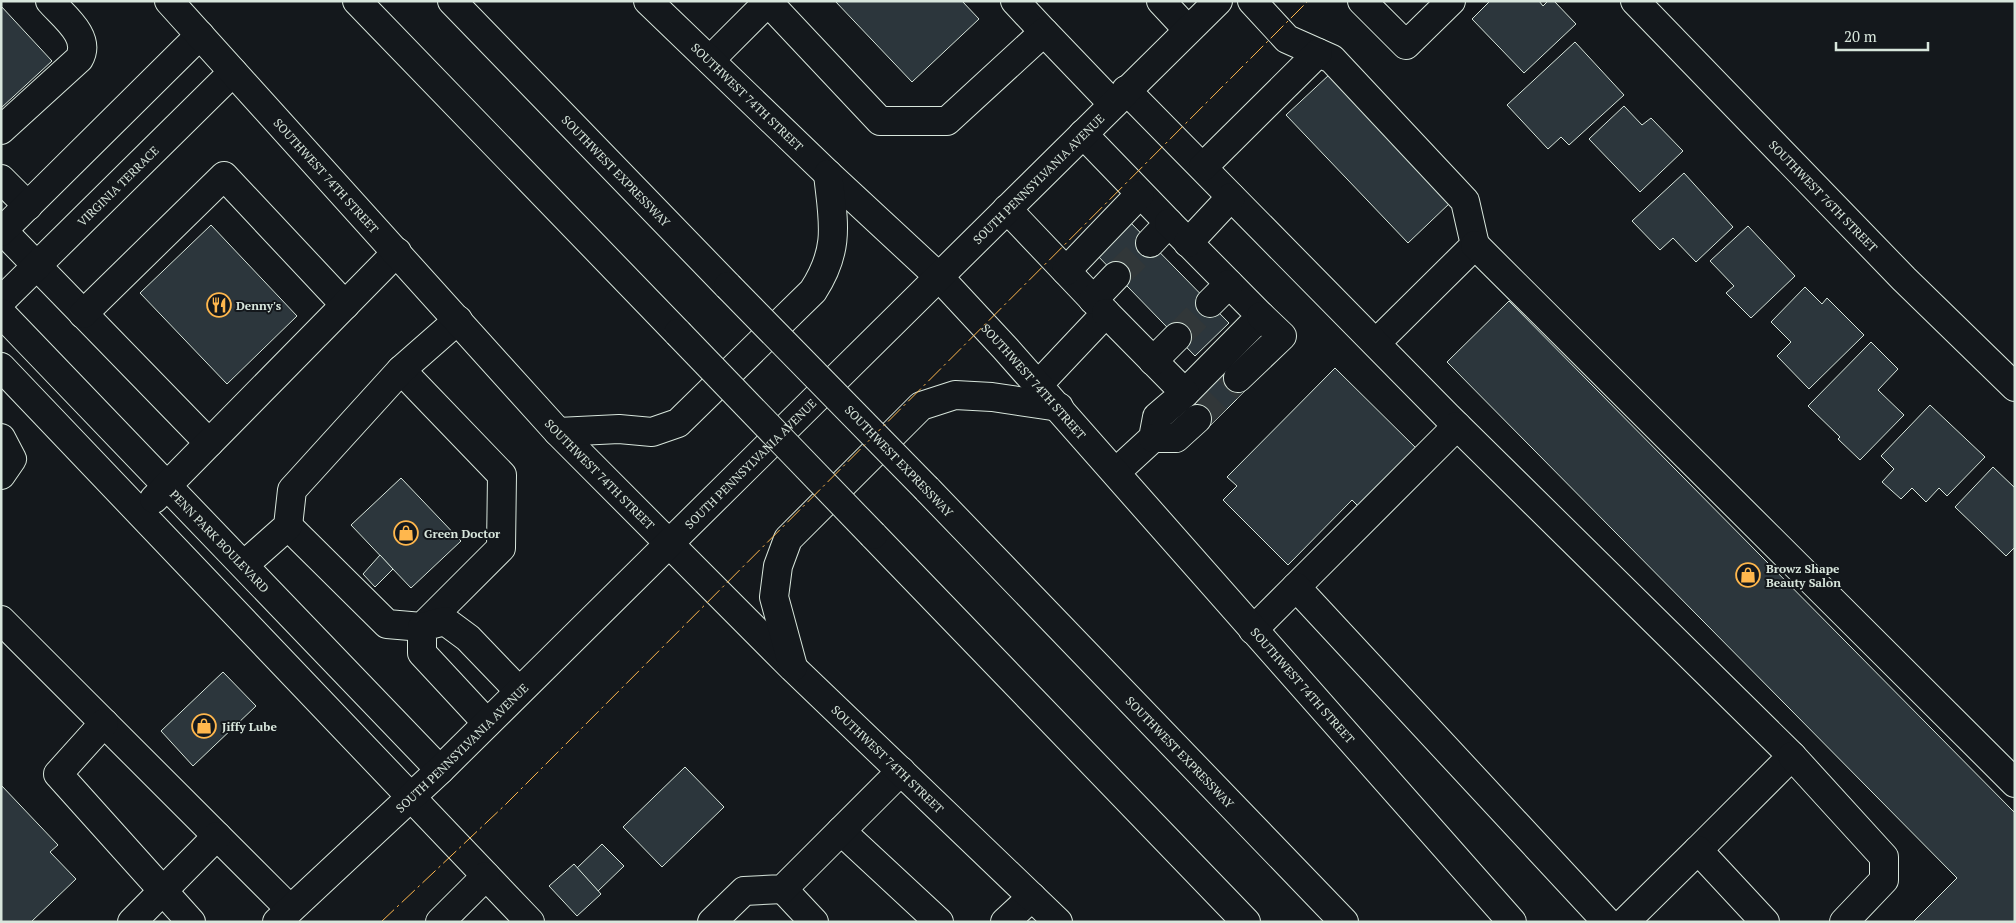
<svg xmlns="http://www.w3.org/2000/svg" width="2016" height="923" font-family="'PT Serif',serif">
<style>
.building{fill:#2c363c;stroke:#d8e6dc}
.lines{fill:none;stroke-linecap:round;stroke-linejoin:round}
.minor-tunnel{stroke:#313739;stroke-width:28;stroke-dasharray:28 14;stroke-linecap:butt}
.minor-casing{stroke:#d8e6dc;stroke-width:30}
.major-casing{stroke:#d8e6dc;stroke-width:30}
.highway-casing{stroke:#d8e6dc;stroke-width:30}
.minor{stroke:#14181c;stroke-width:28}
.major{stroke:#14181c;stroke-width:28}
.highway{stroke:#14181c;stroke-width:28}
.highway-bridge-casing{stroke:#d8e6dc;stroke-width:30;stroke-linecap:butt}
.highway-bridge{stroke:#14181c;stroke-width:28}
.power{stroke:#ffb74d;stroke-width:1;stroke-dasharray:18 4 2.5 4;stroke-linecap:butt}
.labels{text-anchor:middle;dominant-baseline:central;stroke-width:4;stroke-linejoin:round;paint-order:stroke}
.street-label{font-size:12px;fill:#d8e6dc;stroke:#14181c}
.poi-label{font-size:12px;font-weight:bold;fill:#d8e6dc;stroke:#14181c;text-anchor:start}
</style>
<rect width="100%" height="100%" fill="#14181c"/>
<!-- building -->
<g class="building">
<path d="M835 1H962L979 19 912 82Z"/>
<path d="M1490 1H1539L1543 6 1548 1H1554L1576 24 1524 73 1472 19Z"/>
<path d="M1 6 52 61 1 108Z"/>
<path d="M1575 42 1624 95 1569 145 1561 137 1548 149 1507 105Z"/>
<path d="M1330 74 1451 202 1408 243 1286 115Z"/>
<path d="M1624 106 1642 125 1651 118 1683 151 1640 192 1589 139Z"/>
<path d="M1684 173 1733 227 1696 262 1673 238 1660 250 1632 221Z"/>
<path d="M1127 219 1229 323 1195 356 1094 252Z"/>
<path d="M211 225 297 316 227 384 140 293Z"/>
<path d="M1748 226 1795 276 1751 318 1726 293 1734 286 1710 261Z"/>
<path d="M1805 287 1822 304 1827 298 1864 335 1809 389 1777 356 1791 342 1771 322Z"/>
<path d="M1509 301 2015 813V922H1913L1957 878 1447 362Z"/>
<path d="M1871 342 1898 369 1878 390 1904 415 1860 460 1838 439 1840 437 1808 406Z"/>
<path d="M1228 367 1248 388 1207 429 1186 407Z"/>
<path d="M1335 368 1420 452 1362 510 1352 500 1288 565 1223 500 1237 486 1227 477Z"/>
<path d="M1930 405 1985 457 1947 496 1939 488 1926 502 1912 488 1901 499 1882 482 1894 469 1881 456Z"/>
<path d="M1993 467 2015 488V547L2006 556 1955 507Z"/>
<path d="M401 478 461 541 411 588 351 525Z"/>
<path d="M380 555 393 569 375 587 363 574Z"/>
<path d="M223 672 256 706 193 766 161 731Z"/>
<path d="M685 767 724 807 662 867 623 827Z"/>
<path d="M1 785 58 845 50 852 76 879 31 922H1Z"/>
<path d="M602 844 624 866 598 891 577 868Z"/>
<path d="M574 864 601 894 577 916 549 886Z"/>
</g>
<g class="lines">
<!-- minor-tunnel -->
<g class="minor-tunnel">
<path d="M1116 276 1150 243"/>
<path d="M1177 337 1210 303"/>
<path d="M1197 419 1238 378"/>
</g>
<!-- minor casing -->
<g class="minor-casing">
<g id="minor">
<path d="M1015 1 1044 32"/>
<path d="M1161 1 1188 30"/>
<path d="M1252 1 1287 39 1332 59 1465 201 1475 245 1376 343"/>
<path d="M1362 1 1406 45 1451 1"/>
<path id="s1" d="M1635 1 1904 279 2015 387"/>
<path d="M710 60 768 2 880 121H947L1044 32 1113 104"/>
<path d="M1126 90 1447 416 1792 756 1698 850"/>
<path d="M1 130 79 59C92 37 63 16 50 1"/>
<path d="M1083 134 1169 223 1150 243"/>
<path d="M1203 167 1318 53"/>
<path d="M1 179 28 206"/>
<path d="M1007 209 1106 313 1038 385"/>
<path d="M1169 223 1261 316 1185 393"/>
<path d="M3 231 209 443"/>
<path d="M1 232 200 35"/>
<path d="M1188 243 1231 197"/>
<path d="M1475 245 2015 783"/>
<path d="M1066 271 1140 194"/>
<path d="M1093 300 1116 276"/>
<path id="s2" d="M1 301 233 72"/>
<path d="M1210 303 1229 284"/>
<path id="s3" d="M1 313 440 770"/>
<path d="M1106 313 1185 393 1157 417 1153 438 1116 472"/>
<path d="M83 314 224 176 345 305"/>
<path d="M1153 361 1177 337"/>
<path d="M1 367 530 922"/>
<path d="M1238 378 1282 336 1261 316"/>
<path d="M1 438 12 459 1 475"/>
<path d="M1153 438H1176L1197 419"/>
<path d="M154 499 397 252"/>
<path d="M288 526 387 624 422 627 501 548 502 475 401 370"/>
<path d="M244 565 288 526 292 490 401 370 458 320"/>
<path d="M1296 587 1457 426"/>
<path d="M1 620 290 909"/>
<path d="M1253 630 1296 587 1607 922"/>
<path d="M104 723 58 774 191 922"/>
<path d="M487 723 422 653V627L445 621 468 638 519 691"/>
<path d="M1792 756 1884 857V880L1844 922"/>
<path d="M841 831 939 922"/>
<path d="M783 889 814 922"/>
<path d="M132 922 217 836"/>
<path d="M440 922 486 876"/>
<path d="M712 922 744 891 783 889 901 771"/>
<path d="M1005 922 1032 897"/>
<path d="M1625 922 1698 850 1765 922"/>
</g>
</g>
<!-- major casing -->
<g class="major-casing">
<g id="major">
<path id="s4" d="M169 1 558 432 793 668 1058 922"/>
<path id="s5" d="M648 1 828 174 939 277 1005 348 1512 922"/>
<path d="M558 432 619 429 652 432 678 423 813 291C841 248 833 221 828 174"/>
<path d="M793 667 774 597 778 566 788 539 921 406 955 395 992 397 1059 407"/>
<path id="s6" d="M277 922 440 770 1218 1"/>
</g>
</g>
<!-- highway casing -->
<g class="highway-casing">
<g id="highway">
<path d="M357 1 678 333"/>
<path id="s7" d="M452 1 728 286"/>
<path id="s8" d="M927 489 1344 922"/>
<path d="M873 535 1246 922"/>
</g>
</g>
<!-- minor -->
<use href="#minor" class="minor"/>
<!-- major -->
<use href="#major" class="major"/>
<!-- highway -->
<use href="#highway" class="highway"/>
<!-- highway-bridge casing -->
<g class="highway-bridge-casing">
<g id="highway-bridge">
<path d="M728 286 927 489"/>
<path d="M678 333 873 535"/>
</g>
</g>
<!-- highway-bridge -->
<use href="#highway-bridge" class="highway-bridge"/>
<!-- power -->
<path class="power" d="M381 922 505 805 1308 1"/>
</g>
<!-- icons -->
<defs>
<g id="restaurant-ring" transform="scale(1.25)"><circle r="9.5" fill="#14181c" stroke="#ffb74d" stroke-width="1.5"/><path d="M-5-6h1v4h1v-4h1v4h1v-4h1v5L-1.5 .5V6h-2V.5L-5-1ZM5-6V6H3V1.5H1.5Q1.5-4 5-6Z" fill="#ffb74d"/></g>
<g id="shop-ring" transform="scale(1.25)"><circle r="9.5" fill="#14181c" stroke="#ffb74d" stroke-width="1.5"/><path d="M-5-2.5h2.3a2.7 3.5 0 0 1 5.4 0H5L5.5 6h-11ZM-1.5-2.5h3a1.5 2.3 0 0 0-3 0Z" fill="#ffb74d"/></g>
</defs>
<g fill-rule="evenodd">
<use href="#restaurant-ring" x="219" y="305"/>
<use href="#shop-ring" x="406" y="533"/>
<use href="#shop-ring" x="1748" y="575"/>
<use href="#shop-ring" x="204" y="726"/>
</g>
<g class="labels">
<!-- street labels -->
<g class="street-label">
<text stroke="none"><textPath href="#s5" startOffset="138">SOUTHWEST 74TH STREET</textPath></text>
<text stroke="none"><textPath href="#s7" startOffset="236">SOUTHWEST EXPRESSWAY</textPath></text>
<text stroke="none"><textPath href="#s4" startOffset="235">SOUTHWEST 74TH STREET</textPath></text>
<text stroke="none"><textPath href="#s6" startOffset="1064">SOUTH PENNSYLVANIA AVENUE</textPath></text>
<text stroke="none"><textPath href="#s2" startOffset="164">VIRGINIA TERRACE</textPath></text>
<text stroke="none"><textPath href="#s1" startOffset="271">SOUTHWEST 76TH STREET</textPath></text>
<text stroke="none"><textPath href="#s5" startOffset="542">SOUTHWEST 74TH STREET</textPath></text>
<text transform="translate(899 461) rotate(46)">SOUTHWEST EXPRESSWAY</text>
<text stroke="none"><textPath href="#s6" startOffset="659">SOUTH PENNSYLVANIA AVENUE</textPath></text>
<text stroke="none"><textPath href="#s4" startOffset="640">SOUTHWEST 74TH STREET</textPath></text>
<text stroke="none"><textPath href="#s3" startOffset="316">PENN PARK BOULEVARD</textPath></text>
<text stroke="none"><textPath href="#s5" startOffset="948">SOUTHWEST 74TH STREET</textPath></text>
<text stroke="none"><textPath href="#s6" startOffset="254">SOUTH PENNSYLVANIA AVENUE</textPath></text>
<text stroke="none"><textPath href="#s8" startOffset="365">SOUTHWEST EXPRESSWAY</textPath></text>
<text stroke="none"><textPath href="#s4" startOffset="1045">SOUTHWEST 74TH STREET</textPath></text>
</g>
<!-- poi labels -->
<g class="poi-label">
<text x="236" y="305">Denny's</text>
<text x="424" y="533">Green Doctor</text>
<text x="1766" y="568">Browz Shape<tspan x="1766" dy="14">Beauty Salon</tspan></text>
<text x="222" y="726">Jiffy Lube</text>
</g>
</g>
<!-- border -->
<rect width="2016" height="923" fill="none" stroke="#d8e6dc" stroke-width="5"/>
<!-- scale -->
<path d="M1836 42v8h92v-8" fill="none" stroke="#d8e6dc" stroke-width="2.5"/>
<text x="1844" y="42" font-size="15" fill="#d8e6dc" stroke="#14181c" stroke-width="4" paint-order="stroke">20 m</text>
</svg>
